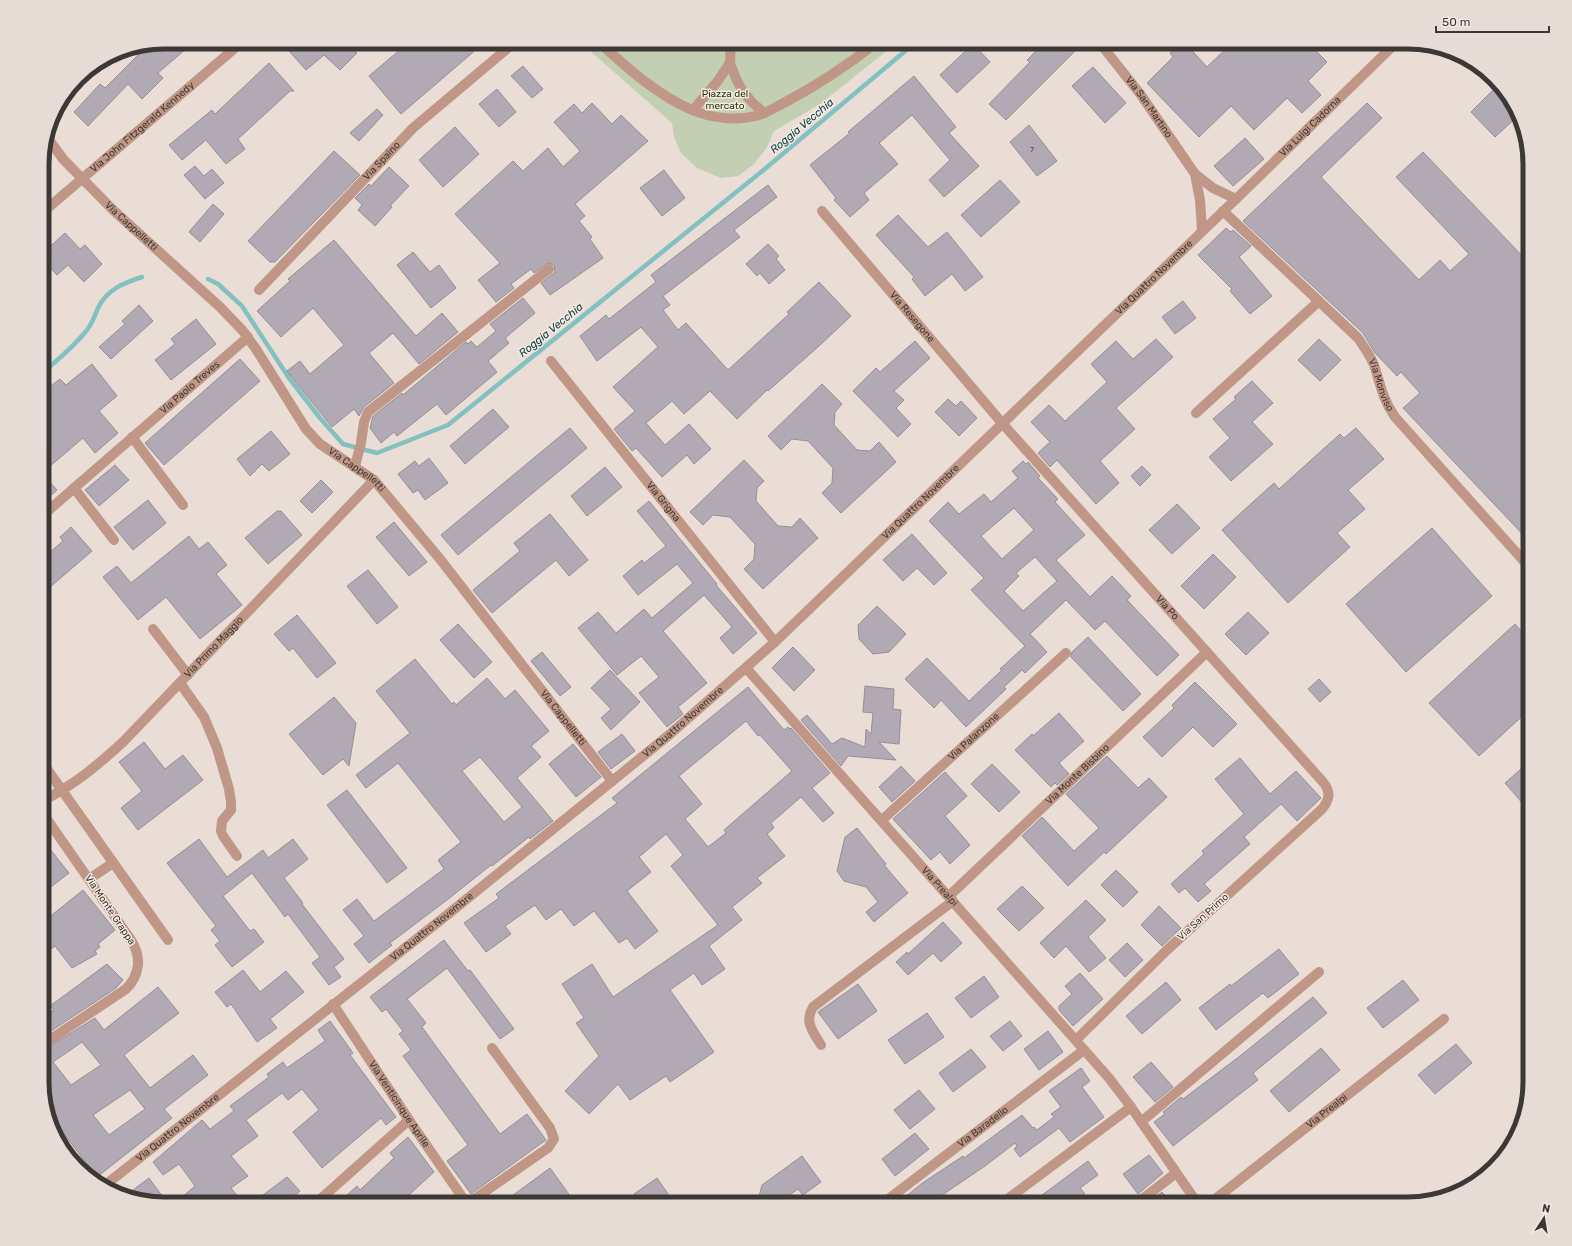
<svg xmlns="http://www.w3.org/2000/svg" width="1572" height="1246" font-family="Rubik,sans-serif">
<style>
.green{fill:#c2cfb3}
.lines{fill:none;stroke-linecap:round;stroke-linejoin:round}
.stream{stroke:#82c1c0;stroke-width:4.5}
.building{fill:#b1a9b3;stroke:#968e97;fill-rule:evenodd}
.minor{stroke:#c09786;stroke-width:10}
.labels{text-anchor:middle;dominant-baseline:central;stroke-width:3;stroke-linejoin:round;paint-order:stroke}
.number-label{font-size:8px;fill:#595454}
.park-label{font-size:10px;fill:#293a08;stroke:#f6eae3}
.street-label{font-size:10px;fill:#3c3835;stroke:#f6eae3}
.water-label{font-size:11px;font-style:italic;fill:#084444;stroke:#f6eae3}
.rim{fill:none;stroke:#3c3835;stroke-width:5}
</style>
<rect width="100%" height="100%" fill="#e9ddd6"/>
<!-- green -->
<path class="green" d="M580 42H898L820 104 774 131 766 149 753 165 738 176 721 178 697 168 681 153 674 137 672 123Z"/>
<g class="lines">
<!-- stream -->
<g class="stream">
<path d="M208 279 218 284 242 306 289 378 320 418 343 444 377 453 448 425 766 168 916 42"/>
<path d="M42 373C58 360 74 346 87 330 92 324 95 315 98 308 107 289 124 283 142 277"/>
</g>
</g>
<!-- building -->
<g class="building">
<path d="M162 42H194L158 73 163 78 142 99 128 84 88 126 74 112 100 84 105 88 148 45Z"/>
<path d="M281 42H345L357 53 340 70 324 55 306 70Z"/>
<path d="M409 42H485L401 114 369 76Z"/>
<path d="M1045 42H1084L1006 120 989 104 1030 62 1027 60Z"/>
<path d="M1182 42H1184L1207 67 1233 42H1307L1327 62 1308 81 1321 95 1302 113 1287 98 1254 130 1231 106 1199 137 1147 83 1173 57 1170 53Z"/>
<path d="M973 44 990 62 957 93 940 75Z"/>
<path d="M269 63 294 91H290L238 139 245 149 226 164 206 140 182 160 169 145 212 110 215 114Z"/>
<path d="M523 66 543 89 532 98 511 76Z"/>
<path d="M1093 67 1126 103 1105 123 1072 86Z"/>
<path d="M914 76 956 127 949 133 979 166 944 197 929 180 950 160 912 115 879 143 898 164 864 193 869 200 850 217 834 200 836 198 810 165 850 133 848 132Z"/>
<path d="M1498 85 1518 110 1519 115 1495 137 1471 112Z"/>
<path d="M497 89 516 112 499 127 479 104Z"/>
<path d="M592 103 612 124 621 115 648 141 575 204 585 216 579 221 592 237 590 239 603 258 550 295 541 283 555 272 554 265 548 263 534 273 531 269 511 284 514 288 496 302 478 280 500 263 455 214 513 161 523 171 548 148 563 167 580 151 554 122 574 104 582 113Z"/>
<path d="M1367 103 1382 118 1321 177 1419 280 1440 260 1450 271 1469 254 1396 177 1423 152 1530 264V542L1403 408 1420 393 1401 372 1397 376 1375 353 1363 333 1243 221Z"/>
<path d="M377 109 383 115 359 141 350 133Z"/>
<path d="M1029 125 1057 161 1037 176 1010 142Z"/>
<path d="M455 127 479 154 443 187 419 160Z"/>
<path d="M1245 138 1264 159 1233 186 1214 166Z"/>
<path d="M334 151 360 175 275 262H270L248 241Z"/>
<path d="M195 166 204 176 212 169 224 183 205 199 184 175Z"/>
<path d="M389 167 409 186 390 206 392 207 375 226 358 210 362 205 355 198 369 184 371 186Z"/>
<path d="M664 170 685 198 662 216 640 188Z"/>
<path d="M1000 180 1020 202 981 237 961 215Z"/>
<path d="M768 185 777 197 734 230 740 237 663 296 670 305 663 310 678 330 686 323 728 370 789 314 787 312 819 282 851 316 819 346 768 391 767 390 737 419 710 391 684 414 672 401 646 423 665 445 689 424 711 449 694 464 687 455 662 477 636 448 632 451 614 429 635 411 613 387 658 347 641 327 597 361 580 336 606 315 609 319 656 282 651 275Z"/>
<path d="M213 204 224 214 200 242 189 232Z"/>
<path d="M898 215 928 247 947 232 983 277 965 291 952 274 925 296 912 279 914 277 876 235Z"/>
<path d="M1226 228 1231 232 1233 230 1251 246 1239 257 1272 296 1250 314 1230 291 1232 289 1198 255Z"/>
<path d="M65 233 80 249 85 245 102 264 84 282 68 265 57 275 42 259V254Z"/>
<path d="M334 240 416 336 442 313 458 332 419 364 393 333 369 353 394 383 364 407 359 416 354 409 332 427 287 371 300 361 310 374 344 345 313 308 281 337 257 311 290 281 288 279Z"/>
<path d="M768 244 779 256 776 259 785 270 769 284 760 273 757 276 746 264Z"/>
<path d="M413 252 430 272 439 265 456 288 431 308 397 265Z"/>
<path d="M523 298 535 313 505 338 509 343 488 361 497 372 446 415 437 404 397 436 394 432 381 443 370 428 373 416 402 393 403 395 466 342 468 344 471 341 477 347 496 331 490 324Z"/>
<path d="M1183 301 1196 318 1175 334 1162 317Z"/>
<path d="M139 305 153 321 111 359 99 347 125 324 122 321Z"/>
<path d="M196 319 216 344 171 380 155 360 175 344 171 339Z"/>
<path d="M1156 339 1173 357 1116 408 1135 429 1100 461 1119 483 1096 504 1057 460 1050 467 1038 453 1050 442 1031 422 1049 405 1065 421 1107 382 1091 364 1116 341 1133 359Z"/>
<path d="M1319 339 1341 360 1320 381 1298 360Z"/>
<path d="M915 341 930 358 894 391 904 400 896 408 911 424 898 437 853 391 876 368 880 372Z"/>
<path d="M240 359 260 381 164 465 145 443Z"/>
<path d="M92 364 117 396 99 411 118 433 95 453 83 438 42 473V393L60 379 66 385Z"/>
<path d="M1252 381 1273 403 1252 422 1273 444 1231 481 1209 457 1230 438 1213 419 1236 399 1234 397Z"/>
<path d="M822 384 842 404 835 412 834 425 857 450 870 451 879 442 896 462 841 513 822 493 832 483 833 468 808 441 792 439 781 450 768 436Z"/>
<path d="M948 399 956 406 961 401 977 418 959 436 935 412Z"/>
<path d="M493 409 509 427 465 464 450 446Z"/>
<path d="M570 428 587 448 458 555 441 535Z"/>
<path d="M1356 428 1384 459 1348 490 1365 509 1337 533 1350 547 1288 603 1222 530 1274 483 1279 489 1340 434 1344 438Z"/>
<path d="M271 431 290 454 269 471 262 464 250 476 237 459Z"/>
<path d="M429 458 448 483 425 500 418 490 413 493 398 474 415 461 419 466Z"/>
<path d="M744 460 764 481 757 488 756 501 778 526 792 527 800 518 818 538 763 589 744 569 754 559 755 544 730 517 713 515 703 525 690 512Z"/>
<path d="M1023 461 1026 464 1028 462 1040 476 1038 478 1058 499 1055 502 1085 535 1056 560 1090 597 1112 576 1131 596 1127 600 1179 655 1157 676 1105 621 1095 630 1066 600 1030 634 1047 652 1025 673 1022 670 1004 687 1006 689 966 727 941 700 934 708 905 679 927 658 969 701 1002 670 1000 669 1025 646 971 590 984 578 929 521 948 502 959 514 984 494 991 502 1018 478 1012 471ZM1014 508 1034 530 1002 559 981 536ZM1035 557 1057 581 1023 611 1004 591 1019 576 1016 573Z"/>
<path d="M115 465 129 480 99 506 85 490Z"/>
<path d="M1142 466 1151 475 1140 486 1131 476Z"/>
<path d="M605 467 622 487 587 516 571 496Z"/>
<path d="M42 473 57 490 42 503Z"/>
<path d="M321 480 333 492 312 513 300 501Z"/>
<path d="M148 500 166 523 133 550 114 527Z"/>
<path d="M649 501 717 584 716 585 757 633 733 654 720 638 732 627 704 595 663 631 707 683 678 707 683 714 667 727 639 693 659 677 641 656 617 675 578 628 598 612 616 633 644 609 652 618 693 583 677 564 638 595 623 576 642 560 644 563 666 546 637 511Z"/>
<path d="M1177 504 1200 528 1172 554 1149 530Z"/>
<path d="M277 511H281L302 535 268 564 245 538Z"/>
<path d="M550 514 588 560 569 576 556 560 492 613 473 590 520 551 514 543Z"/>
<path d="M394 522 427 562 409 576 376 537Z"/>
<path d="M71 527 92 551 42 594V559L63 541 60 537Z"/>
<path d="M1432 528 1492 596 1406 672 1346 604Z"/>
<path d="M912 534 947 573 934 585 917 568 903 581 883 560Z"/>
<path d="M189 536 199 549 208 542 227 565 216 574 242 605 200 639 166 597 138 620 103 577 117 566 131 583Z"/>
<path d="M1213 554 1236 577 1204 609 1181 586Z"/>
<path d="M368 570 398 607 377 624 347 586Z"/>
<path d="M877 606 906 634 889 652 873 654 859 639 858 625Z"/>
<path d="M1248 612 1269 633 1246 655 1225 634Z"/>
<path d="M297 615 336 663 317 678 293 648 289 651 274 634Z"/>
<path d="M458 624 492 662 474 678 440 640Z"/>
<path d="M1515 624 1530 641V709L1479 756 1429 703Z"/>
<path d="M1088 637 1141 694 1123 711 1071 657 1072 652Z"/>
<path d="M793 647 815 670 794 691 772 668Z"/>
<path d="M542 652 571 687 560 696 531 661Z"/>
<path d="M415 659 452 704 454 702 456 705 487 678 505 699 515 690 549 731 531 746 541 757 517 778 553 821 530 839 529 837 492 866 491 865 447 900 390 943 392 945 369 963 354 944 364 936 343 910 357 899 374 921 444 869 438 860 461 842 398 763 366 788 356 775 410 733 376 691ZM480 757 522 807 504 822 462 771Z"/>
<path d="M610 670 640 702 611 730 601 718 611 709 591 688Z"/>
<path d="M1319 679 1331 692 1320 702 1308 689Z"/>
<path d="M1195 682 1237 724 1213 747 1193 727 1162 757 1143 737 1174 708 1172 705Z"/>
<path d="M865 686 894 689 893 709 901 710 899 744 879 742 896 760 848 756 841 766 801 720 807 715 832 744 842 738 865 747 866 729 871 734 873 713 863 712Z"/>
<path d="M748 687 784 730 788 727 790 729 791 728 830 773 812 788 834 813 823 822 801 797 771 823 774 828 767 834 785 856 757 878 762 883 732 907 742 920 709 946 725 969 702 985 694 973 670 990 714 1052 670 1082 666 1076 630 1100 618 1084 589 1114 565 1091 599 1056 576 1023 584 1018 562 984 592 964 613 997 718 925 671 866 683 855 666 834 639 857 651 872 627 891 658 931 635 949 627 938 619 943 594 911 574 926 561 909 546 920 535 905 505 926 511 934 486 952 464 923 499 898 496 894 617 803 612 798ZM746 721 758 736 760 735 792 771 724 830 726 833 708 847 685 819 702 804 679 776Z"/>
<path d="M334 697 356 723 349 766 343 759 323 775 289 734Z"/>
<path d="M1059 713 1084 741 1059 763 1069 774 1057 785 1055 783 1051 787 1015 750 1032 734 1033 736Z"/>
<path d="M622 734 635 751 611 769 598 752Z"/>
<path d="M144 742 165 769 183 755 203 780 138 830 121 808 142 791 119 762Z"/>
<path d="M573 744 601 777 576 797 549 764Z"/>
<path d="M1107 756 1138 788 1149 778 1167 797 1106 854 1104 852 1068 886 1022 836 1042 817 1074 851 1099 828 1066 794Z"/>
<path d="M1240 758 1270 794 1296 771 1321 798 1297 821 1281 804 1244 837 1250 844 1204 884 1211 891 1198 902 1185 888 1179 893 1171 884 1204 854 1202 851 1244 814 1215 779Z"/>
<path d="M1530 761V812L1505 783Z"/>
<path d="M992 764 1020 792 999 812 971 784Z"/>
<path d="M901 766 915 781 892 802 879 787Z"/>
<path d="M945 772 967 796 945 816 970 845 950 864 940 852 931 860 893 819Z"/>
<path d="M347 790 407 868 387 883 327 805Z"/>
<path d="M857 828 886 864 884 865 908 893 874 922 866 912 878 902 866 887 844 881 837 871 845 837Z"/>
<path d="M42 839 69 873 42 894Z"/>
<path d="M199 839 227 877 263 850 268 858 293 839 308 859 284 878 303 903 302 904 344 959 334 967 341 977 329 985 312 963 320 957 288 914 285 917 252 873 223 896 250 931 254 929 264 942 232 967 215 945 220 941 211 930 216 926 167 863Z"/>
<path d="M1116 870 1138 892 1123 907 1101 885Z"/>
<path d="M1022 886 1044 908 1019 931 997 909Z"/>
<path d="M83 890 115 930 98 944 100 947 95 951 97 954 72 968 55 946 51 949 42 939V923Z"/>
<path d="M1086 900 1106 920 1088 937 1106 958 1089 972 1066 946 1054 958 1040 943Z"/>
<path d="M1159 906 1181 928 1162 946 1141 925Z"/>
<path d="M943 922 962 943 941 962 933 953 908 975 896 962 907 952 908 954Z"/>
<path d="M444 940 468 971 470 970 514 1029 500 1039 447 968 407 999 426 1023 422 1027 500 1134 527 1114 546 1140 471 1194 447 1161 468 1145 403 1056 411 1050 399 1034 403 1031 386 1009 382 1012 370 997Z"/>
<path d="M1127 943 1143 960 1125 977 1109 960Z"/>
<path d="M1279 949 1299 974 1268 998 1263 993 1216 1030 1199 1008 1230 984 1231 986Z"/>
<path d="M107 964 123 980 116 988 42 1037V1017L54 1010 50 1006Z"/>
<path d="M243 970 260 992 286 971 304 992 270 1019 277 1028 257 1042 231 1004 227 1007 215 992Z"/>
<path d="M1080 973 1103 999 1073 1026 1059 1010V1006L1072 994 1065 986Z"/>
<path d="M984 976 999 997 971 1018 955 998Z"/>
<path d="M1403 980 1419 1000 1383 1028 1367 1008Z"/>
<path d="M1166 982 1181 1000 1142 1034 1126 1016Z"/>
<path d="M858 984 877 1011 838 1039 818 1012Z"/>
<path d="M158 987 179 1013 124 1055 150 1088 193 1055 208 1075 164 1109 172 1118 97 1177 48 1113 42 1090V1051L95 1018 104 1030ZM82 1042 101 1065 71 1085 53 1062ZM130 1090 145 1109 109 1135 93 1115Z"/>
<path d="M1313 997 1327 1013 1253 1073 1258 1080 1173 1146 1154 1122 1165 1114 1163 1112 1181 1097 1183 1099 1240 1056Z"/>
<path d="M927 1013 944 1037 905 1064 888 1040Z"/>
<path d="M330 1021 353 1053 350 1055 396 1117 386 1125 381 1118 322 1168 293 1132 319 1110 302 1089 288 1100 282 1093 246 1120 258 1136 231 1156 248 1176 231 1188 244 1204H174L195 1186 179 1164 163 1175 153 1162 202 1120 210 1129 234 1111 230 1106 269 1077 267 1074 283 1062 287 1068 325 1041 318 1030Z"/>
<path d="M1010 1021 1022 1036 1003 1051 990 1036Z"/>
<path d="M1048 1031 1063 1052 1039 1070 1024 1049Z"/>
<path d="M1456 1044 1472 1063 1435 1094 1418 1075Z"/>
<path d="M1321 1048 1340 1070 1289 1112 1270 1091Z"/>
<path d="M971 1049 986 1067 953 1092 939 1073Z"/>
<path d="M1151 1062 1173 1087 1155 1102 1133 1077Z"/>
<path d="M1081 1068 1090 1081 1082 1087 1104 1117 1070 1142 1059 1128 1020 1157 1014 1149 1017 1146 1015 1143 985 1166 929 1204H897L921 1184 963 1156 964 1158 1022 1115 1033 1128 1034 1127 1037 1130 1054 1117 1051 1114 1061 1107 1049 1091Z"/>
<path d="M919 1090 935 1109 910 1129 894 1110Z"/>
<path d="M915 1133 929 1149 895 1176 882 1159Z"/>
<path d="M408 1137 434 1172 399 1204H337L357 1186 360 1190 394 1158 390 1153Z"/>
<path d="M1149 1155 1163 1173 1138 1194 1123 1174Z"/>
<path d="M802 1156 821 1182 803 1195 798 1189 777 1204H757L762 1185Z"/>
<path d="M1088 1161 1098 1175 1080 1188 1085 1194 1071 1204H1030Z"/>
<path d="M550 1168 576 1204H501Z"/>
<path d="M287 1177 300 1191 286 1204H251Z"/>
<path d="M149 1178 168 1204 125 1196Z"/>
<path d="M657 1178 675 1204H641L634 1194Z"/>
<path d="M1162 1192 1173 1204H1147Z"/>
</g>
<g class="lines">
<!-- minor -->
<g class="minor">
<path d="M599 42C626 67 657 95 692 110 711 118 735 121 755 116 765 114 774 108 782 104 816 86 847 66 877 42"/>
<path id="s1" d="M1099 42 1141 95 1195 174 1213 188 1236 199"/>
<path d="M730 63C737 84 746 100 765 113"/>
<path d="M693 110 717 82 730 63 731 42"/>
<path id="s2" d="M47 137 63 159 113 210 220 307 243 331 256 349 306 429 320 444 374 480 440 559 612 781"/>
<path d="M1195 174 1200 200 1202 230"/>
<path id="s3" d="M822 211 1002 423 1323 782C1331 792 1330 799 1322 809L1168 949 1076 1040"/>
<path id="s4" d="M1223 211 1358 338C1364 347 1370 355 1374 365 1381 386 1382 398 1395 417L1530 568"/>
<path id="s5" d="M42 213 242 42"/>
<path id="s6" d="M259 290 413 128 515 42"/>
<path id="s7" d="M551 361 775 642"/>
<path d="M1196 413 1319 301"/>
<path d="M132 437 183 505"/>
<path d="M355 466 361 443 364 422 368 412 549 269"/>
<path d="M74 488 114 540"/>
<path id="s8" d="M42 516 248 337"/>
<path d="M153 629 188 675"/>
<path id="s9" d="M746 668 1109 1078 1131 1107 1198 1204"/>
<path d="M180 683 204 717 217 748 229 789 231 802V810L222 821 221 831 223 836 237 856"/>
<path d="M42 762 168 940"/>
<path id="s10" d="M42 801C73 786 98 765 123 742L374 480"/>
<path id="s11" d="M882 820 1066 653"/>
<path d="M89 879 113 863"/>
<path id="s12" d="M949 896 1207 652"/>
<path id="s13" d="M333 1004 409 1120 467 1204"/>
<path d="M42 1045 126 989C140 975 142 957 131 940L42 812"/>
<path d="M821 1045C813 1032 804 1022 813 1007L953 901"/>
<path d="M1141 1122 1319 972"/>
<path id="s14" d="M104 1186 447 915 669 735 775 642 1236 199 1397 42"/>
<path d="M315 1204 409 1120"/>
<path d="M467 1204 548 1148 554 1139 550 1128 492 1048"/>
<path id="s15" d="M882 1204 1084 1050"/>
<path d="M1001 1204 1131 1107"/>
<path d="M1136 1204 1176 1173"/>
<path id="s16" d="M1209 1204 1444 1019"/>
</g>
</g>
<g class="labels">
<!-- number labels -->
<g class="number-label">
<text x="1032" y="149">7</text>
</g>
<!-- park labels -->
<g class="park-label">
<text x="725" y="94">Piazza del<tspan x="725" dy="12">mercato</tspan></text>
</g>
<!-- street labels -->
<g class="street-label">
<text stroke="none"><textPath href="#s1" startOffset="82">Via San Martino</textPath></text>
<text stroke="none"><textPath href="#s5" startOffset="132">Via John Fitzgerald Kennedy</textPath></text>
<text stroke="none"><textPath href="#s14" startOffset="1607">Via Luigi Cadorna</textPath></text>
<text stroke="none"><textPath href="#s6" startOffset="178">Via Spaino</textPath></text>
<text stroke="none"><textPath href="#s2" startOffset="123">Via Cappelletti</textPath></text>
<text stroke="none"><textPath href="#s14" startOffset="1390">Via Quattro Novembre</textPath></text>
<text stroke="none"><textPath href="#s3" startOffset="139">Via Resegone</textPath></text>
<text stroke="none"><textPath href="#s4" startOffset="238">Via Monviso</textPath></text>
<text stroke="none"><textPath href="#s8" startOffset="196">Via Paolo Treves</textPath></text>
<text stroke="none"><textPath href="#s2" startOffset="458">Via Cappelletti</textPath></text>
<text stroke="none"><textPath href="#s14" startOffset="1066">Via Quattro Novembre</textPath></text>
<text stroke="none"><textPath href="#s7" startOffset="180">Via Grigna</textPath></text>
<text stroke="none"><textPath href="#s3" startOffset="526">Via Po</textPath></text>
<text stroke="none"><textPath href="#s10" startOffset="232">Via Primo Maggio</textPath></text>
<text stroke="none"><textPath href="#s2" startOffset="782">Via Cappelletti</textPath></text>
<text stroke="none"><textPath href="#s14" startOffset="742">Via Quattro Novembre</textPath></text>
<text stroke="none"><textPath href="#s11" startOffset="124">Via Palanzone</textPath></text>
<text stroke="none"><textPath href="#s12" startOffset="177">Via Monte Bisbino</textPath></text>
<text stroke="none"><textPath href="#s9" startOffset="292">Via Prealpi</textPath></text>
<text transform="translate(110 910) rotate(56)">Via Monte Grappa</text>
<text transform="translate(1203 917) rotate(-42)">Via San Primo</text>
<text stroke="none"><textPath href="#s14" startOffset="418">Via Quattro Novembre</textPath></text>
<text stroke="none"><textPath href="#s13" startOffset="120">Via Venticinque Aprile</textPath></text>
<text stroke="none"><textPath href="#s16" startOffset="150">Via Prealpi</textPath></text>
<text stroke="none"><textPath href="#s14" startOffset="94">Via Quattro Novembre</textPath></text>
<text stroke="none"><textPath href="#s15" startOffset="127">Via Baradello</textPath></text>
</g>
<!-- water labels -->
<g class="water-label">
<text transform="translate(802 126) rotate(-40)">Roggia Vecchia</text>
<text transform="translate(551 330) rotate(-39)">Roggia Vecchia</text>
</g>
</g>
<!-- crop -->
<path d="M0 0H1572V1246H0ZM164 49H1408A115 115 0 0 1 1523 164V1082A115 115 0 0 1 1408 1197H164A115 115 0 0 1 49 1082V164A115 115 0 0 1 164 49Z" fill="#e7dcd5" fill-rule="evenodd"/>
<path class="rim" d="M164 49H1408A115 115 0 0 1 1523 164V1082A115 115 0 0 1 1408 1197H164A115 115 0 0 1 49 1082V164A115 115 0 0 1 164 49Z"/>
<!-- north arrow -->
<g transform="translate(1544 1218) rotate(12)" stroke="#f6eae3" stroke-width="3" paint-order="stroke">
<path d="M0-3L7 15L0 10L-7 15Z" fill="#3c3835"/>
<text y="-6" font-size="11" font-weight="bold" text-anchor="middle" fill="#3c3835">N</text>
</g>
<!-- scale -->
<path d="M1436 26v6h113v-6" fill="none" stroke="#3c3835" stroke-width="2"/>
<text x="1442" y="26" font-size="12" fill="#3c3835" stroke="#f6eae3" stroke-width="3" paint-order="stroke">50 m</text>
</svg>
